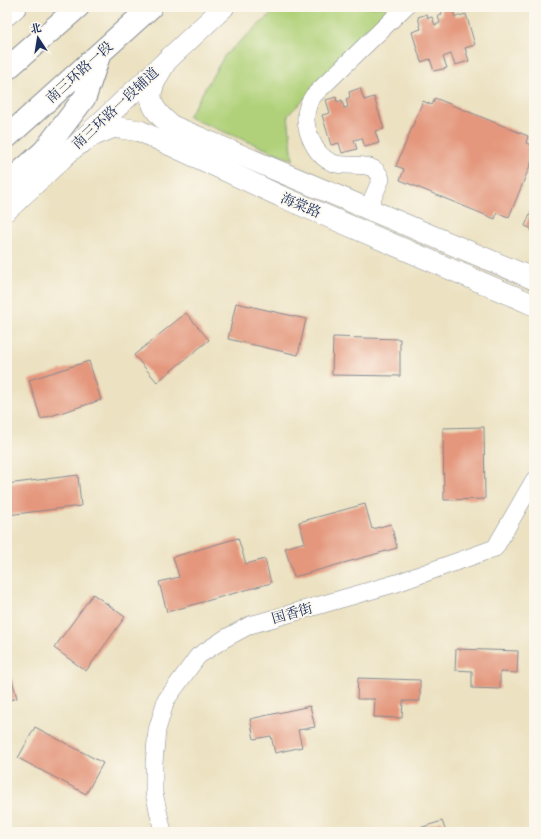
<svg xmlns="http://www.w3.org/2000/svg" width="541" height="839" font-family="'EB Garamond','Noto Serif SC',serif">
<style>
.green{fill:#b0d179;stroke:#66806c}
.building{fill:#e4977d}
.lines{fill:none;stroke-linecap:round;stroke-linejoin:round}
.minor-casing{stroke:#848890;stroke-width:18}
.major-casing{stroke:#848890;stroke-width:22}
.highway-casing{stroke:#848890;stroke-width:24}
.minor{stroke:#fff;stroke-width:17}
.major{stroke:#fff;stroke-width:21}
.highway{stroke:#fff;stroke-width:22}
.labels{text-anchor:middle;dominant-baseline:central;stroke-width:3.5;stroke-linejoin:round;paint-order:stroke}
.street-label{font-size:14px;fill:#1b2f5e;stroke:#fbf7ec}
</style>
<rect width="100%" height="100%" fill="#fbf7ec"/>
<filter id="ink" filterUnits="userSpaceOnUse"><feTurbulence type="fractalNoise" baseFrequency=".025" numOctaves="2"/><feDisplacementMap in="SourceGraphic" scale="8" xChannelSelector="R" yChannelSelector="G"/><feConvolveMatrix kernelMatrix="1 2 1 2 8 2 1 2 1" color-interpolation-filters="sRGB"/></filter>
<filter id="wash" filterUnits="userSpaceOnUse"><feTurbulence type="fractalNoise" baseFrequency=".012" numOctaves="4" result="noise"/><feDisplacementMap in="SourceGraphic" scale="16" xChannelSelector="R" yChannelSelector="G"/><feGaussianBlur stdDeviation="0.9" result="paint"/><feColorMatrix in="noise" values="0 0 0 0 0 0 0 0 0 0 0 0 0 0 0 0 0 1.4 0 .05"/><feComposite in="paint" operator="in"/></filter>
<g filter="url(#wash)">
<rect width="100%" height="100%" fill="#ece2c2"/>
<!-- green -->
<path class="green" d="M279 7H396L288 115 293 160 188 117 225 55Z"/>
<g id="blocks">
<!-- building -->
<g class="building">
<path d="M448 7H452L455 17 466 14 475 45 465 48 469 61 455 65 451 54 443 57 447 68 434 71 430 59 421 62 412 32 421 29 418 17 427 14 428 18 432 17 435 25 440 23 438 16 442 15 441 9Z"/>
<path d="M360 88 364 100 374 97 384 129 375 131 379 143 365 147 362 138 354 140 357 149 342 153 339 143 331 145 322 115 330 113 326 100 336 97 337 102 342 100 344 108 348 107 346 99 350 97 349 92Z"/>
<path d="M435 98 528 136 526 143 534 146V156L509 217 497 213 495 219 400 180 404 169 396 166 423 101 432 105Z"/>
<path d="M532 209 534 210V232L531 231 532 229 525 226Z"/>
<path d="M236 303 306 319 298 355 228 339Z"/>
<path d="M186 313 209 340 157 382 134 355Z"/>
<path d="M333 337 400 339V376L332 375Z"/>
<path d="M89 361 101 400 41 419 29 380Z"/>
<path d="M484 427 485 499 444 500 443 428Z"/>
<path d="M78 475 81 506 7 515V484Z"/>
<path d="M365 504 372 529 391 524 397 548 294 577 285 548 305 542 299 522Z"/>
<path d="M238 538 246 564 265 559 271 583 167 612 159 582 179 577 173 557Z"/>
<path d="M93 594 125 617 86 671 54 648Z"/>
<path d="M456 649 518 651 517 673 500 672V689L472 688V671L455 670Z"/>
<path d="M9 669 17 698 7 701V670Z"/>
<path d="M358 678 420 680V701H403L402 718 374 717 375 699H357Z"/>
<path d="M310 706 315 727 298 730 302 747 275 753 271 736 254 739 250 719Z"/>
<path d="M35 727 103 763 86 794 18 758Z"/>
<path d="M442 821 446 832H407Z"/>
</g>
</g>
</g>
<g filter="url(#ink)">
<use href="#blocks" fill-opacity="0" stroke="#848890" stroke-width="1"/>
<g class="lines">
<!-- minor casing -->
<g class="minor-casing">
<g id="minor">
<path d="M368 209 381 179C375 158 349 169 333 163 314 156 301 125 308 106 309 102 312 98 314 95L405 7"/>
<path d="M163 832 154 793V763L157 730 166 700 198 656 224 639 250 625 397 583 495 548 534 480"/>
</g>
</g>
<!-- major casing -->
<g class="major-casing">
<g id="major">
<path d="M7 15 16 7"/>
<path d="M167 60C149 90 141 102 172 126L534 279"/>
<path d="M69 151 92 136 114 127 140 131 280 196 534 305"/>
<path d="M7 210 224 7"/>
</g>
</g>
<!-- highway casing -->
<g class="highway-casing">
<g id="highway">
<path d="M7 69 78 7"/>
<path d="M7 137 151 7"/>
<path d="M7 184 44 151 85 97 99 56"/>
</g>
</g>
<!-- minor -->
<use href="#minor" class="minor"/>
<!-- major -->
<use href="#major" class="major"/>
<!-- highway -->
<use href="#highway" class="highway"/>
</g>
</g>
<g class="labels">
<!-- street labels -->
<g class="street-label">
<text transform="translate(79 72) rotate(-42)">南三环路一段</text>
<text transform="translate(115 108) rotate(-43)">南三环路一段辅道</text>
<text transform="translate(301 205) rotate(23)">海棠路</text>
<text transform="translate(292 613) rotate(-16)">国香街</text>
</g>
</g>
<!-- margin -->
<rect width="541" height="839" fill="none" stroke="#fbf7ec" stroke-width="24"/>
<!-- north arrow -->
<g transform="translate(38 38) rotate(348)" stroke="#fbf7ec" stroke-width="3" paint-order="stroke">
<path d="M0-3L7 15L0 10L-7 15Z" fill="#1b2f5e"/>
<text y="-6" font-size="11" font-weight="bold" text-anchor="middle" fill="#1b2f5e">北</text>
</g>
</svg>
